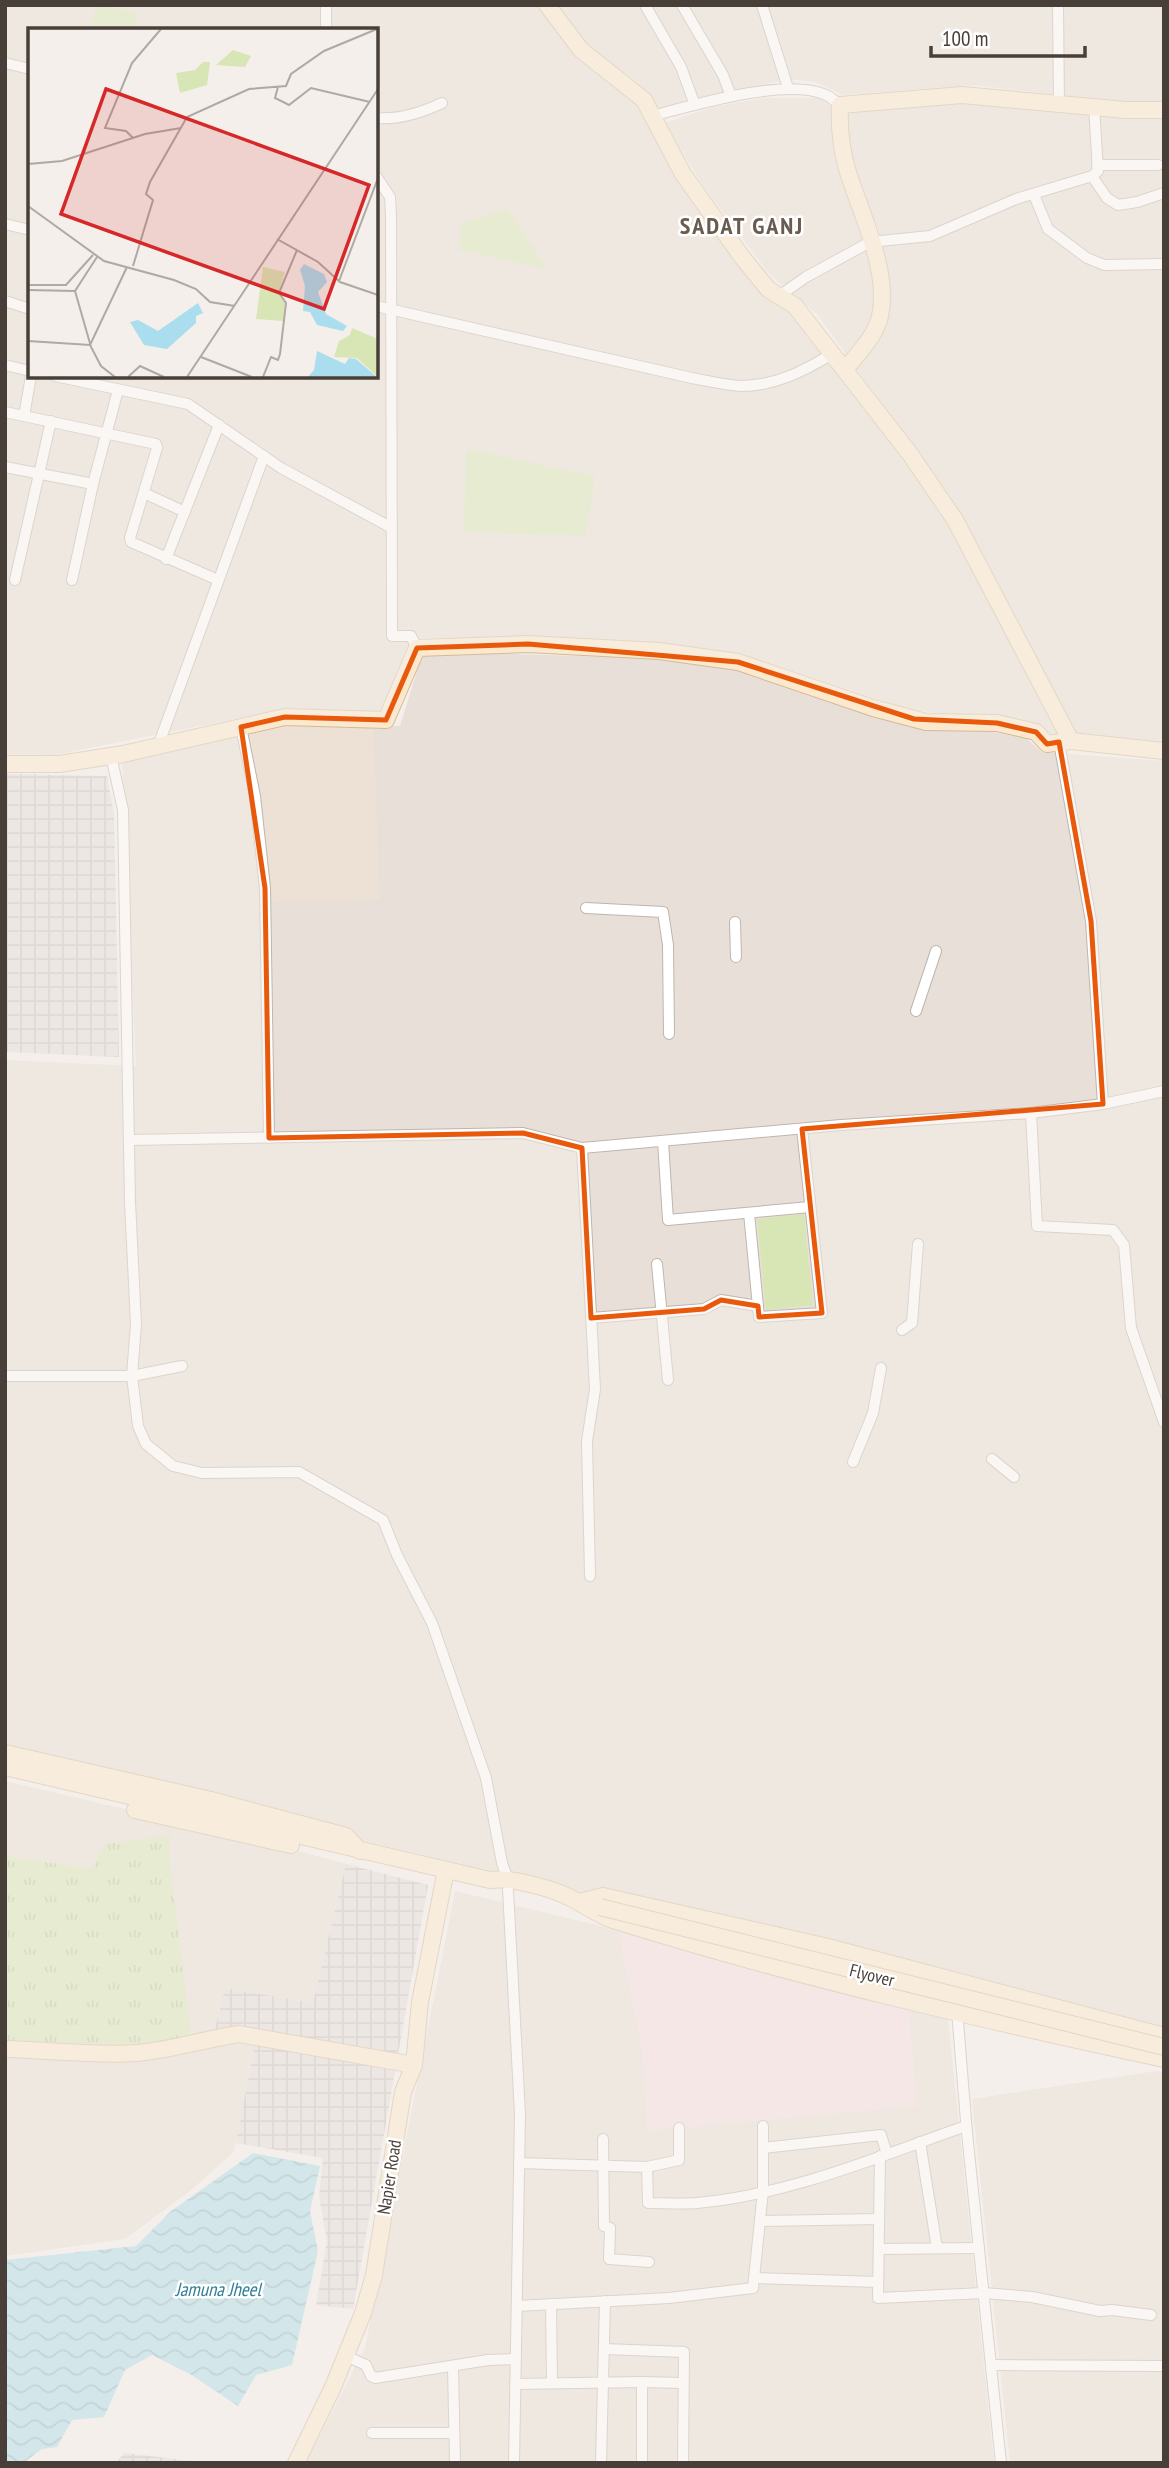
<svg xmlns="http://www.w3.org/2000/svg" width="1169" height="2468" font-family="'PT Sans Narrow',sans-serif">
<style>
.residential{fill:#e8e0d8;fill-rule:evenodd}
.industrial{fill:url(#industrial-grid)}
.education{fill:#ece1d4}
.medical{fill:#f4dedf}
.grass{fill:url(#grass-tufts)}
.park{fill:#d8e6b5}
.water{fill:url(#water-waves)}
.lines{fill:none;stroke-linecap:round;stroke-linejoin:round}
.street-casing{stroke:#bfb5ad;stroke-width:12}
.secondary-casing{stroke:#d1ba9b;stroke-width:18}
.street{stroke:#fff;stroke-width:10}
.secondary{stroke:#fce8cc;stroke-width:16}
.secondary-bridge-casing{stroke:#d1ba9b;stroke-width:18;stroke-linecap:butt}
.secondary-bridge{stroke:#fce8cc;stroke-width:16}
.marked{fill:none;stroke:#e8590c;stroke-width:5;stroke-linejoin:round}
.labels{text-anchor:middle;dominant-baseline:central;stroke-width:5;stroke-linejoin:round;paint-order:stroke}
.street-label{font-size:18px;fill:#483f38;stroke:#fff}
.water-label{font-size:19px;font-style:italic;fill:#307e97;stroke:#fff}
.district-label{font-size:24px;font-weight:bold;letter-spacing:2px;fill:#6a5b50;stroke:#fff}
.inset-road{fill:none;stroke:#afa9a3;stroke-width:2}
.view{fill:#d62828;fill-opacity:0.15;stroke:#d62828;stroke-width:3.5}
.inset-edge{fill:none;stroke:#483f38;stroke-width:3.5}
</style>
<defs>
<pattern id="industrial-grid" width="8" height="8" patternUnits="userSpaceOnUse" patternTransform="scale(1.75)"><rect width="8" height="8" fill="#e4dedb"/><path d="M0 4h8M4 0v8" fill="none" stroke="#c5c0bd"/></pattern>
<pattern id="grass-tufts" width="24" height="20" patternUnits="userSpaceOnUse" patternTransform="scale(1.75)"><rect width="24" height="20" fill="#d8e6b5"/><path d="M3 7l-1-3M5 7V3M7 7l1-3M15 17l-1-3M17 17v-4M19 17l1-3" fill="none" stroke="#bbc69c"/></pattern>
<pattern id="water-waves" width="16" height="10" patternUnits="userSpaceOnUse" patternTransform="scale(1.75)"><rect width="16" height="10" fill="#aadded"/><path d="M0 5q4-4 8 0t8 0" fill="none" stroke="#8cb5c1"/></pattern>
</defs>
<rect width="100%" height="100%" fill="#f4efea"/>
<!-- residential -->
<g class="residential">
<path d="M5 5H540L638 101 665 158 761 290 790 308 936 501 1061 732 1053 737 1043 729 948 716 898 706 742 654 604 640 421 638 383 713 285 709 55 755 5 754ZM30 30H376V376H30Z"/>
<path d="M554 5H1164V101L1118 102 974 85 843 95 815 82 789 79 656 110 637 82 596 54Z"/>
<path d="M763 98H816L848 110 932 101 1164 108V747L1078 736 953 503 817 314 770 275 702 184 665 123 713 107Z"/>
<path d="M482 653 669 659 737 669 858 712 923 727 992 732 1026 738 1042 752 1164 761V2034L661 1911 5 1756V1060L136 1066 122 763 285 723 400 726 422 655Z"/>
<path d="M5 1781 270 1843 346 1864 313 2003 225 1988 255 2043 234 2152 190 2191 125 2239 5 2256Z"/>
<path d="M455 1891 947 2009 994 2463H306L365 2348Z"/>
<path d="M1157 2071 1164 2073V2463H1010L972 2099Z"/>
</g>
<!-- industrial -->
<g class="industrial">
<path d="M5 774 107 776 114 814 119 1057 5 1052Z"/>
<path d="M346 1864 428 1885 353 2309 316 2305 327 2241 319 2197 323 2158 236 2143 255 2043 214 2033 225 1988 313 2003Z"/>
<path d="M124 2453 209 2463H116Z"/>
</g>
<!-- education -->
<path class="education" d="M285 725 373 727 380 899 271 902 267 843 247 734Z"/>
<!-- medical -->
<path class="medical" d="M618 1932 908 2004 917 2106 647 2131 642 2049Z"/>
<!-- grass -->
<path class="grass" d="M170 1836V1863L191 2036 140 2046 5 2040V1856L92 1869 105 1844Z"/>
<!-- park -->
<g class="park">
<path d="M97 5H108L137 13 134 30H90Z"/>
<path d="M507 208 547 269 460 250 461 224Z"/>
<path d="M466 449 595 476 586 535 464 533Z"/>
<path d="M804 1214 813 1305 766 1310 757 1219Z"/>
</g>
<!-- water -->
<path class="water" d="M253 2153 320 2166 310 2211 318 2251 292 2365 256 2375 238 2406 190 2374 152 2355 125 2370 104 2417 72 2420 57 2447 42 2449 23 2463H5V2260L136 2246 171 2211Z"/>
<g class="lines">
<!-- street casing -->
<g class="street-casing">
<g id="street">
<path d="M645 5 681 67 695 105"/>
<path d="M682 5 723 75 731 96"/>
<path d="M762 5 788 88"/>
<path d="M1058 5 1059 104"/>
<path d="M326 30V5"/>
<path d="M5 63 30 69"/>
<path d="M652 116C694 105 787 77 826 95 831 97 836 102 840 105"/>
<path d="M376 118C400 120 421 113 442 103"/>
<path d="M1097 165H1158"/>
<path d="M376 176 390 197 391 215 392 636H411L417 648"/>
<path d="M1092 176 1107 198 1118 205 1137 202 1164 193"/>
<path d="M1034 195 1048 229 1087 258 1104 265 1164 264"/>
<path d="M5 224 30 230"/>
<path d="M779 296 806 277 870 242 930 236 1016 199 1092 176 1098 171 1094 106"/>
<path d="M5 301 30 309"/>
<path d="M376 306 692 378C708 381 725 385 741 386 775 386 804 371 832 354"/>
<path d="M5 365 30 371"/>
<path d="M55 376 188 404 281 468 392 528"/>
<path d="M5 412 156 444 157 448 130 538 131 542 218 580"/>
<path d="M24 416 31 376"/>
<path d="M5 467 93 484"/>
<path d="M144 493 185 512"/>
<path d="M166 559 219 425"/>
<path d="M15 580 51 421"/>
<path d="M72 580 93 484 118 390"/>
<path d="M241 727 255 796 265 888 269 1138"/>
<path d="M1059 742 1091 921 1103 1104"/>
<path d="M158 746 264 456"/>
<path d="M111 756 123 810 130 1202 136 1324 132 1376 138 1426 146 1444 173 1466 202 1473 299 1472 383 1520 397 1555 432 1623 486 1778 502 1863 508 1880"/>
<path d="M586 908 663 912 668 945 669 1034"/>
<path d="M735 922 736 957"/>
<path d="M916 1011 936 951"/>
<path d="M1164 1091 1103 1104 1031 1113 1037 1226 1113 1230 1124 1245 1131 1328 1164 1422"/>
<path d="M129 1140 523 1133 582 1148 841 1125 1031 1113"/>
<path d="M663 1141 668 1220 810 1207"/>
<path d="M582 1148 595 1389 587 1441 590 1576"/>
<path d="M749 1213 759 1317 822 1313 802 1129"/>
<path d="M657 1264 668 1380"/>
<path d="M591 1318 704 1309 721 1300 758 1306"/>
<path d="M902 1330 912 1323 918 1244"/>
<path d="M5 1376H132L182 1366"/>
<path d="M992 1459 1014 1477"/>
<path d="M853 1462 873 1413 881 1368"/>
<path d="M508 1890 520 2114 514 2463"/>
<path d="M957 2010 967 2133 1001 2463"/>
<path d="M603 2139 604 2226 610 2228 609 2259 649 2262"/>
<path d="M920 2142 937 2248"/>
<path d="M763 2148 881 2135 887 2154"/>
<path d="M880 2156 878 2298 984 2293 1032 2297 1100 2311 1112 2310 1151 2315"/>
<path d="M519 2163 647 2167 648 2203C664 2203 681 2204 697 2203 789 2195 880 2156 966 2126"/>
<path d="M647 2167 679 2160V2128"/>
<path d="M760 2221 879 2219"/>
<path d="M879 2249 979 2248"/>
<path d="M755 2278 878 2282"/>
<path d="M551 2304 552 2383"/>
<path d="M517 2306 669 2298 753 2288 763 2191V2126"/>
<path d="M604 2349 684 2352 683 2463"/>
<path d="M346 2356 366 2365 371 2376 375 2378 488 2360 516 2359"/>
<path d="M991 2365 1164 2366"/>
<path d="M453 2366 455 2463"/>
<path d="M515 2384 642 2382"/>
<path d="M372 2433H454"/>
<path d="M601 2463 605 2301"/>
<path d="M642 2463V2382L683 2383"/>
</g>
</g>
<!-- secondary casing -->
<g class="secondary-casing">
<g id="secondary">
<path d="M547 5 581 50 644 100 683 174 742 257 768 289 795 306 910 454 955 520 1071 741"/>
<path d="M845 370C857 354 876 336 880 316 890 270 860 212 847 169 841 148 839 126 840 105L962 95 1125 110H1164"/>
<path d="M5 764H60L123 754 285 717 386 720 417 648 528 644 659 651 738 662 873 708 926 722 997 723 1036 732 1047 744 1071 741 1164 751"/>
<path d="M5 1753 211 1800 346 1836 360 1851"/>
<path d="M5 1767 490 1880C508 1877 545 1887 562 1894 580 1901 595 1914 613 1920 794 1977 979 2019 1164 2059"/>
<path d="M135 1810 291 1845"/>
<path d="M579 1902 603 1896 828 1947 1164 2036"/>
<path d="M5 2049C47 2050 96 2056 137 2053 172 2050 205 2039 239 2034L414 2065"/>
<path d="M296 2463 333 2387 363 2313 374 2275 403 2092 414 2065 420 2002 446 1870"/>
</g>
</g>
<!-- street -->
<use href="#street" class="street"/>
<!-- secondary -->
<use href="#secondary" class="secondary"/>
<!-- secondary-bridge casing -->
<g class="secondary-bridge-casing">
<path id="secondary-bridge" d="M600 1907 1164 2047"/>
</g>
<!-- secondary-bridge -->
<use href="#secondary-bridge" class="secondary-bridge"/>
</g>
<!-- marked area -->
<path d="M0 0H1169V2468H0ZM528 644 738 662 914 719 997 723 1036 732 1047 744 1059 742 1091 921 1103 1104 802 1129 822 1313 759 1317 758 1306 721 1300 704 1309 591 1318 582 1148 523 1133 269 1138 265 888 241 727 285 717 386 720 417 648Z" fill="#f4efea" fill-opacity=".55" fill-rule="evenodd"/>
<path class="marked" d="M528 644 738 662 914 719 997 723 1036 732 1047 744 1059 742 1091 921 1103 1104 802 1129 822 1313 759 1317 758 1306 721 1300 704 1309 591 1318 582 1148 523 1133 269 1138 265 888 241 727 285 717 386 720 417 648Z"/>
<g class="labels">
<!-- street labels -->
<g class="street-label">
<text transform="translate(872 1975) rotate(14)">Flyover</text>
<text transform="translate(389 2177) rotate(-81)">Napier Road</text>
</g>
<!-- water labels -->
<g class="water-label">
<text x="218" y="2289">Jamuna Jheel</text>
</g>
<!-- district labels -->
<g class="district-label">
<text x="742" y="225">SADAT GANJ</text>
</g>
</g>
<!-- overview -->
<g transform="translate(28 28)">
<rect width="350" height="350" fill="#f4efea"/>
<path d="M235 239 257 244 250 265 257 275 255 293 228 291Z" fill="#d8e6b5"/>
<path d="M324 300 350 311V349L329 330 306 329 311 313 322 307Z" fill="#d8e6b5"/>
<path d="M205 22 223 28 217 39 188 37ZM175 34H182L179 57 152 65 148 45 167 42Z" fill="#d8e6b5"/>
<path d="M276 236 296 246 299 254 290 264 298 286 319 298 315 303 289 297 282 284 275 283 277 258 272 242ZM170 275 175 285 168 288V295L139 321 116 317 102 294 110 292 130 303ZM289 323 317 336 321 330 328 331 349 349H280L286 342Z" fill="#aadded"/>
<path class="inset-road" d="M250 59 247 70 261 77 283 60 342 74M105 110 98 103 77 100 104 35 133 1M0 136 34 133 117 106 153 100M0 178 76 233 146 252 168 261 182 274 207 278M249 211 290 234 312 254 350 267M105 238 125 172 118 166 122 154 159 89 221 61 258 58 263 46 296 23 349 1M311 253 350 150M0 257H38L65 227M0 262 47 263M47 263 63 319 73 338 87 349M47 263 69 229M0 313 62 317 99 239M173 329 224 349M100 349 112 338 136 349M159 349 350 61M235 349 243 329 250 332 252 326 258 275 251 265 269 222"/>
<path class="view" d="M78 61 341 157 296 281 33 186Z"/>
<rect width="350" height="350" class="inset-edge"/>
</g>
<!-- border -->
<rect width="1169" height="2468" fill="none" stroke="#483f38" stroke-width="14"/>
<!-- scale -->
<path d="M931 46v10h154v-10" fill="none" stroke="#483f38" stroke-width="3.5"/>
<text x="942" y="46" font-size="21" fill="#483f38" stroke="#ffffff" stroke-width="5" paint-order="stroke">100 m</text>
</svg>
